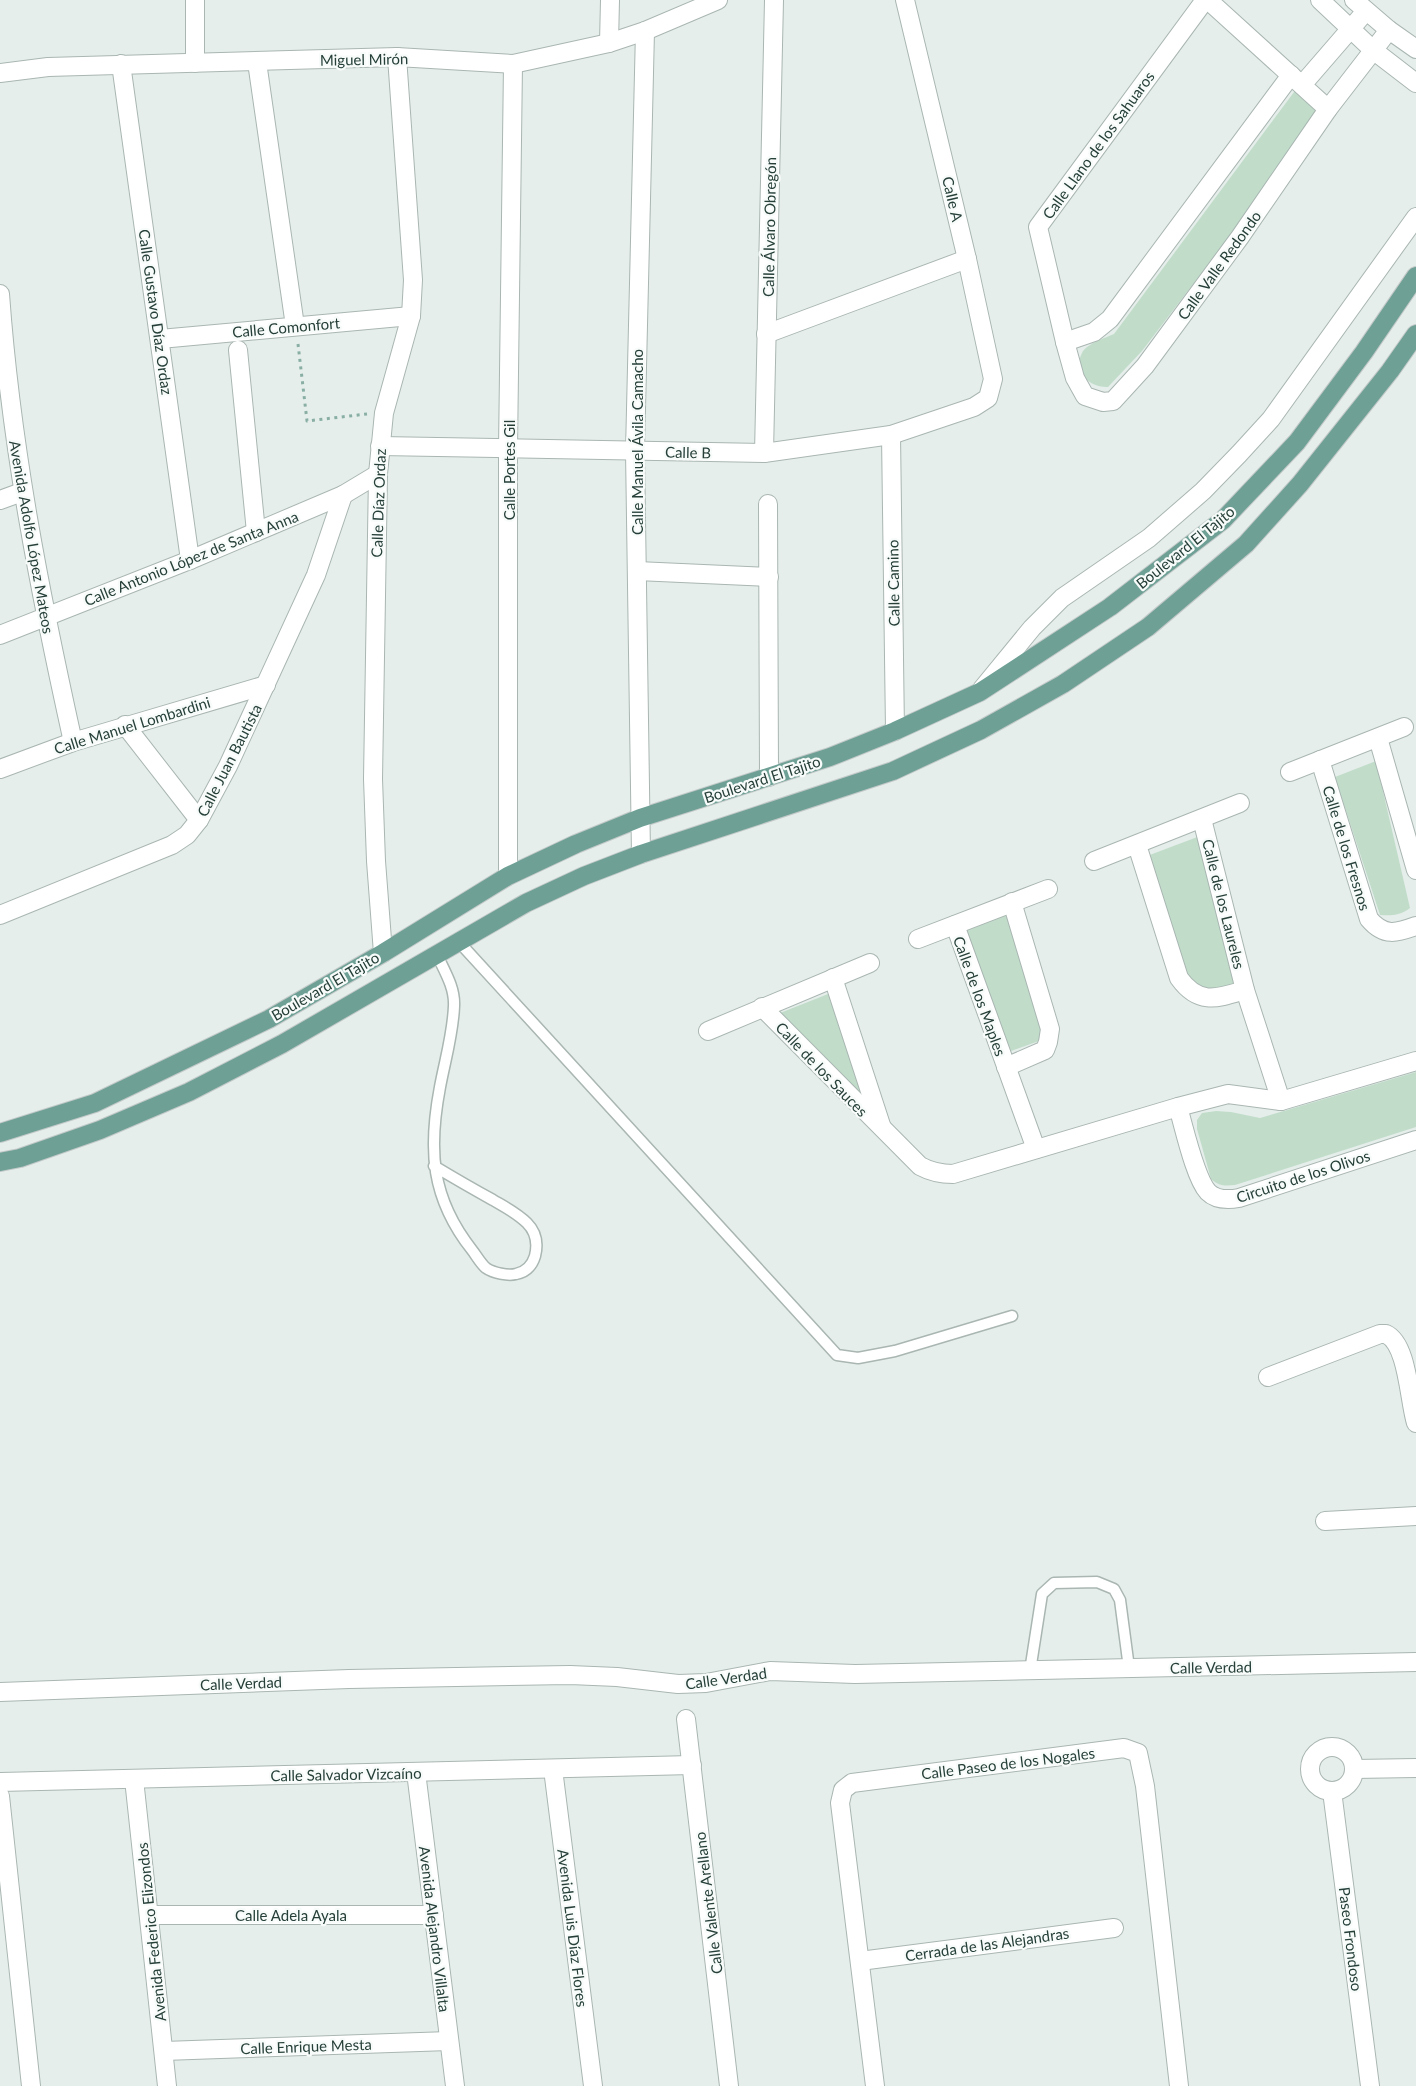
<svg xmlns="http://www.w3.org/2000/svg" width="1416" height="2086" font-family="Lato,sans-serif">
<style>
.green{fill:#c1ddca}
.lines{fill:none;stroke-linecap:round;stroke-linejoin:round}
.lane-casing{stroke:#a9b6b2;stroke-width:13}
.street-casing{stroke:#a9b6b2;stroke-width:20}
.primary-casing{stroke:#c2c9c8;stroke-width:20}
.path{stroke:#89afa5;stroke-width:3;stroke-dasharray:3 4.5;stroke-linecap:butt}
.lane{stroke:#fff;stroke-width:10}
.street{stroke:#fff;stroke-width:18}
.primary{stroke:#6ea095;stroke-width:18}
.labels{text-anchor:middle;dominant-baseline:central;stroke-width:4.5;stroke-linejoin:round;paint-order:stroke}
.street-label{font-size:15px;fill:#263f39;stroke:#f7fbf9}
</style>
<rect width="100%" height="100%" fill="#e6eeeb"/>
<!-- green -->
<g class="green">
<path d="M1297 88 1323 114 1142 351 1108 387C1090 388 1072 372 1082 353 1086 344 1105 338 1114 334Z"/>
<path d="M1376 761 1410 908C1401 915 1392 916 1380 915L1335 777Z"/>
<path d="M1200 836 1239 987C1216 993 1207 998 1189 978L1147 856Z"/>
<path d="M1008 910 1042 1028 1039 1041 1011 1051 964 928Z"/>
<path d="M833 992 871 1109 775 1015Z"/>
<path d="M1416 1072V1127L1235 1185C1224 1186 1219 1186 1211 1179L1197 1129V1120L1202 1113 1216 1111 1231 1112 1260 1118Z"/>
</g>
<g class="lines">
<!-- lane casing -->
<g class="lane-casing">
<g id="lane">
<path d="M459 942 837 1355 858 1358 895 1351 1012 1316"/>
<path d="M434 1166C454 1178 473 1189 493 1200 505 1207 517 1213 527 1223 536 1232 538 1244 535 1256 532 1266 526 1272 516 1274 508 1276 493 1273 486 1268 481 1264 476 1255 472 1250 431 1198 428 1150 440 1087 445 1060 453 1034 454 1006 455 988 445 972 437 955"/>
<path d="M1030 1671 1042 1594 1054 1583 1097 1582 1114 1589 1120 1600 1129 1668"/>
</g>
</g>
<!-- street casing -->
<g class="street-casing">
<g id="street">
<path d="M195 0V63"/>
<path d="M1205 0 1038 227 1065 342 1075 378 1085 396 1103 402 1113 401 1145 366 1240 237 1328 109 1389 30"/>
<path d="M1208 0 1328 109"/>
<path d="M1320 0 1373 50 1416 83"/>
<path d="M1354 0 1389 30 1416 49"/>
<path d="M609 43 610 0"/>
<path d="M257 62 295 326"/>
<path d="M121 64 190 560"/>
<path d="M0 73 48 67 397 57 513 64 609 43 645 31 718 0"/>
<path d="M1302 85 1366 11"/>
<path d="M0 294C11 447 40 593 73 742"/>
<path d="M766 334 967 259"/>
<path d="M160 339 411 316"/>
<path d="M1065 342 1094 332 1110 319 1291 75"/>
<path d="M238 350 256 532"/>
<path d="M891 435 895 731"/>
<path d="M380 446 764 453 891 435 974 407 988 398 993 379 967 259 905 0"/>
<path d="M764 453 774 0"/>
<path d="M0 500 22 492"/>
<path d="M768 504 769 777"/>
<path d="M637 571 769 577"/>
<path d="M0 635 190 560 343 495 378 474"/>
<path d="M982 689 1032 628 1062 598 1149 538 1203 491 1239 454 1271 419 1416 217"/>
<path d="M125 725 199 820"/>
<path d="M1378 738 1416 870"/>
<path d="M1320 760 1369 919C1384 937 1397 933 1416 926"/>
<path d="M0 769 73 742 266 685"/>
<path d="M1290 772 1404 727"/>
<path d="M1202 819 1245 990 1281 1101"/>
<path d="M1137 845 1179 978C1199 1006 1218 998 1245 990"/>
<path d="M641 854 635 451 645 31"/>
<path d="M1094 861 1240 803"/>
<path d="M508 876V449L513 64"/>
<path d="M0 915 172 845 187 835 199 820 228 766 316 575 343 495"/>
<path d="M955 925 1036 1149"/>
<path d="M918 939 1048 889"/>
<path d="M383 953 376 861 373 779 378 474 384 413 411 316 413 280 397 57"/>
<path d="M833 978 881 1125"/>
<path d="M762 1007 920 1166C931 1172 940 1174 953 1174L1178 1107 1228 1094 1281 1101 1416 1061"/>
<path d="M708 1031 870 963"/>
<path d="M1006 1067 1045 1050 1048 1042 1050 1029 1012 902"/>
<path d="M1178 1107C1184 1127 1195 1178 1208 1192 1216 1200 1228 1200 1239 1198L1416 1140"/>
<path d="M1268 1377 1380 1334H1386C1408 1344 1409 1401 1416 1423"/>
<path d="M1325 1521 1416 1516"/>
<path d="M0 1692 349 1679 570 1675 617 1677 678 1684 706 1683 770 1671 855 1674 1416 1662"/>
<path d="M686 1719 729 2086"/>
<circle cx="1332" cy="1769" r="22"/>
<path d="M553 1769 593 2086"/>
<path d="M1354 1769 1416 1768"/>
<path d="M416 1772 455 2086"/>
<path d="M134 1779 167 2086"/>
<path d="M0 1782 692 1765"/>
<path d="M1332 1791 1370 2086"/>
<path d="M0 1796 31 2086"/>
<path d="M149 1915H434"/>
<path d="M860 1961 1114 1928"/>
<path d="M164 2051 449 2041"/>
<path d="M875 2086 840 1803 843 1790 852 1783 1124 1748 1138 1753 1145 1786 1179 2086"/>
</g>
</g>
<!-- primary casing -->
<g class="primary-casing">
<g id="primary">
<path d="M0 1133 95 1103 269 1019 383 953 508 876 576 844 640 818 830 757 895 731 980 692 1110 607 1223 520 1297 442 1364 352 1416 276"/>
<path d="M0 1162 20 1158 100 1130 189 1092 282 1044 526 903 584 876 641 854 893 771 981 730 1063 684 1148 627 1246 544 1300 484 1390 371 1416 334"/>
</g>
</g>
<!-- path -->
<path class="path" d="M298 344 307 421 367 414"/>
<!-- lane -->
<use href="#lane" class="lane"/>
<!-- street -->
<use href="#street" class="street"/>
<!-- primary -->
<use href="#primary" class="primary"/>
</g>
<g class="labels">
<!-- street labels -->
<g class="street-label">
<text transform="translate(364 59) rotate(-1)">Miguel Mirón</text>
<text transform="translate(1098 145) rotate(-54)">Calle Llano de los Sahuaros</text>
<text transform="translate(953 199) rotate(77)">Calle A</text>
<text transform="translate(769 227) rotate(-89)">Calle Álvaro Obregón</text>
<text transform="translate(1219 265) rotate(-54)">Calle Valle Redondo</text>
<text transform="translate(156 312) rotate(82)">Calle Gustavo Díaz Ordaz</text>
<text transform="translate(286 327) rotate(-5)">Calle Comonfort</text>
<text transform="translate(637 442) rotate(-90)">Calle Manuel Ávila Camacho</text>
<text transform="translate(688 452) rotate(1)">Calle B</text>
<text transform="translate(509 470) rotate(-90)">Calle Portes Gil</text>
<text transform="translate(378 503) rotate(-88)">Calle Díaz Ordaz</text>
<text transform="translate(32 537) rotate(80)">Avenida Adolfo López Mateos</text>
<text transform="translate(1185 547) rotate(-39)">Boulevard El Tajito</text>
<text transform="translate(191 558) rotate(-22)">Calle Antonio López de Santa Anna</text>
<text transform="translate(893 583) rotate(-91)">Calle Camino</text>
<text transform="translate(132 725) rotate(-17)">Calle Manuel Lombardini</text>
<text transform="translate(229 760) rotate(-63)">Calle Juan Bautista</text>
<text transform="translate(762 779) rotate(-18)">Boulevard El Tajito</text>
<text transform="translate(1347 848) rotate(73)">Calle de los Fresnos</text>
<text transform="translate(1224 904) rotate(76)">Calle de los Laureles</text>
<text transform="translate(325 986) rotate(-30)">Boulevard El Tajito</text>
<text transform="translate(980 996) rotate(70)">Calle de los Maples</text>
<text transform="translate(822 1069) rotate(46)">Calle de los Sauces</text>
<text transform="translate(1303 1176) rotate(-18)">Circuito de los Olivos</text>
<text transform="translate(1211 1667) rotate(-1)">Calle Verdad</text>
<text transform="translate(726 1678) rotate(-8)">Calle Verdad</text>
<text transform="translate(241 1683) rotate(-2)">Calle Verdad</text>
<text transform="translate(1008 1763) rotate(-7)">Calle Paseo de los Nogales</text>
<text transform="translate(346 1774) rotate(-1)">Calle Salvador Vizcaíno</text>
<text transform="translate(708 1903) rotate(-97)">Calle Valente Arellano</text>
<text x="291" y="1915">Calle Adela Ayala</text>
<text transform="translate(573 1928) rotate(83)">Avenida Luis Díaz Flores</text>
<text transform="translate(435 1929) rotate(83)">Avenida Alejandro Villalta</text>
<text transform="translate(151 1932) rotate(-96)">Avenida Federico Elizondos</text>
<text transform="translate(1351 1939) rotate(83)">Paseo Frondoso</text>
<text transform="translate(987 1944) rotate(-8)">Cerrada de las Alejandras</text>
<text transform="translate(306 2046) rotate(-2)">Calle Enrique Mesta</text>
</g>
</g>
</svg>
